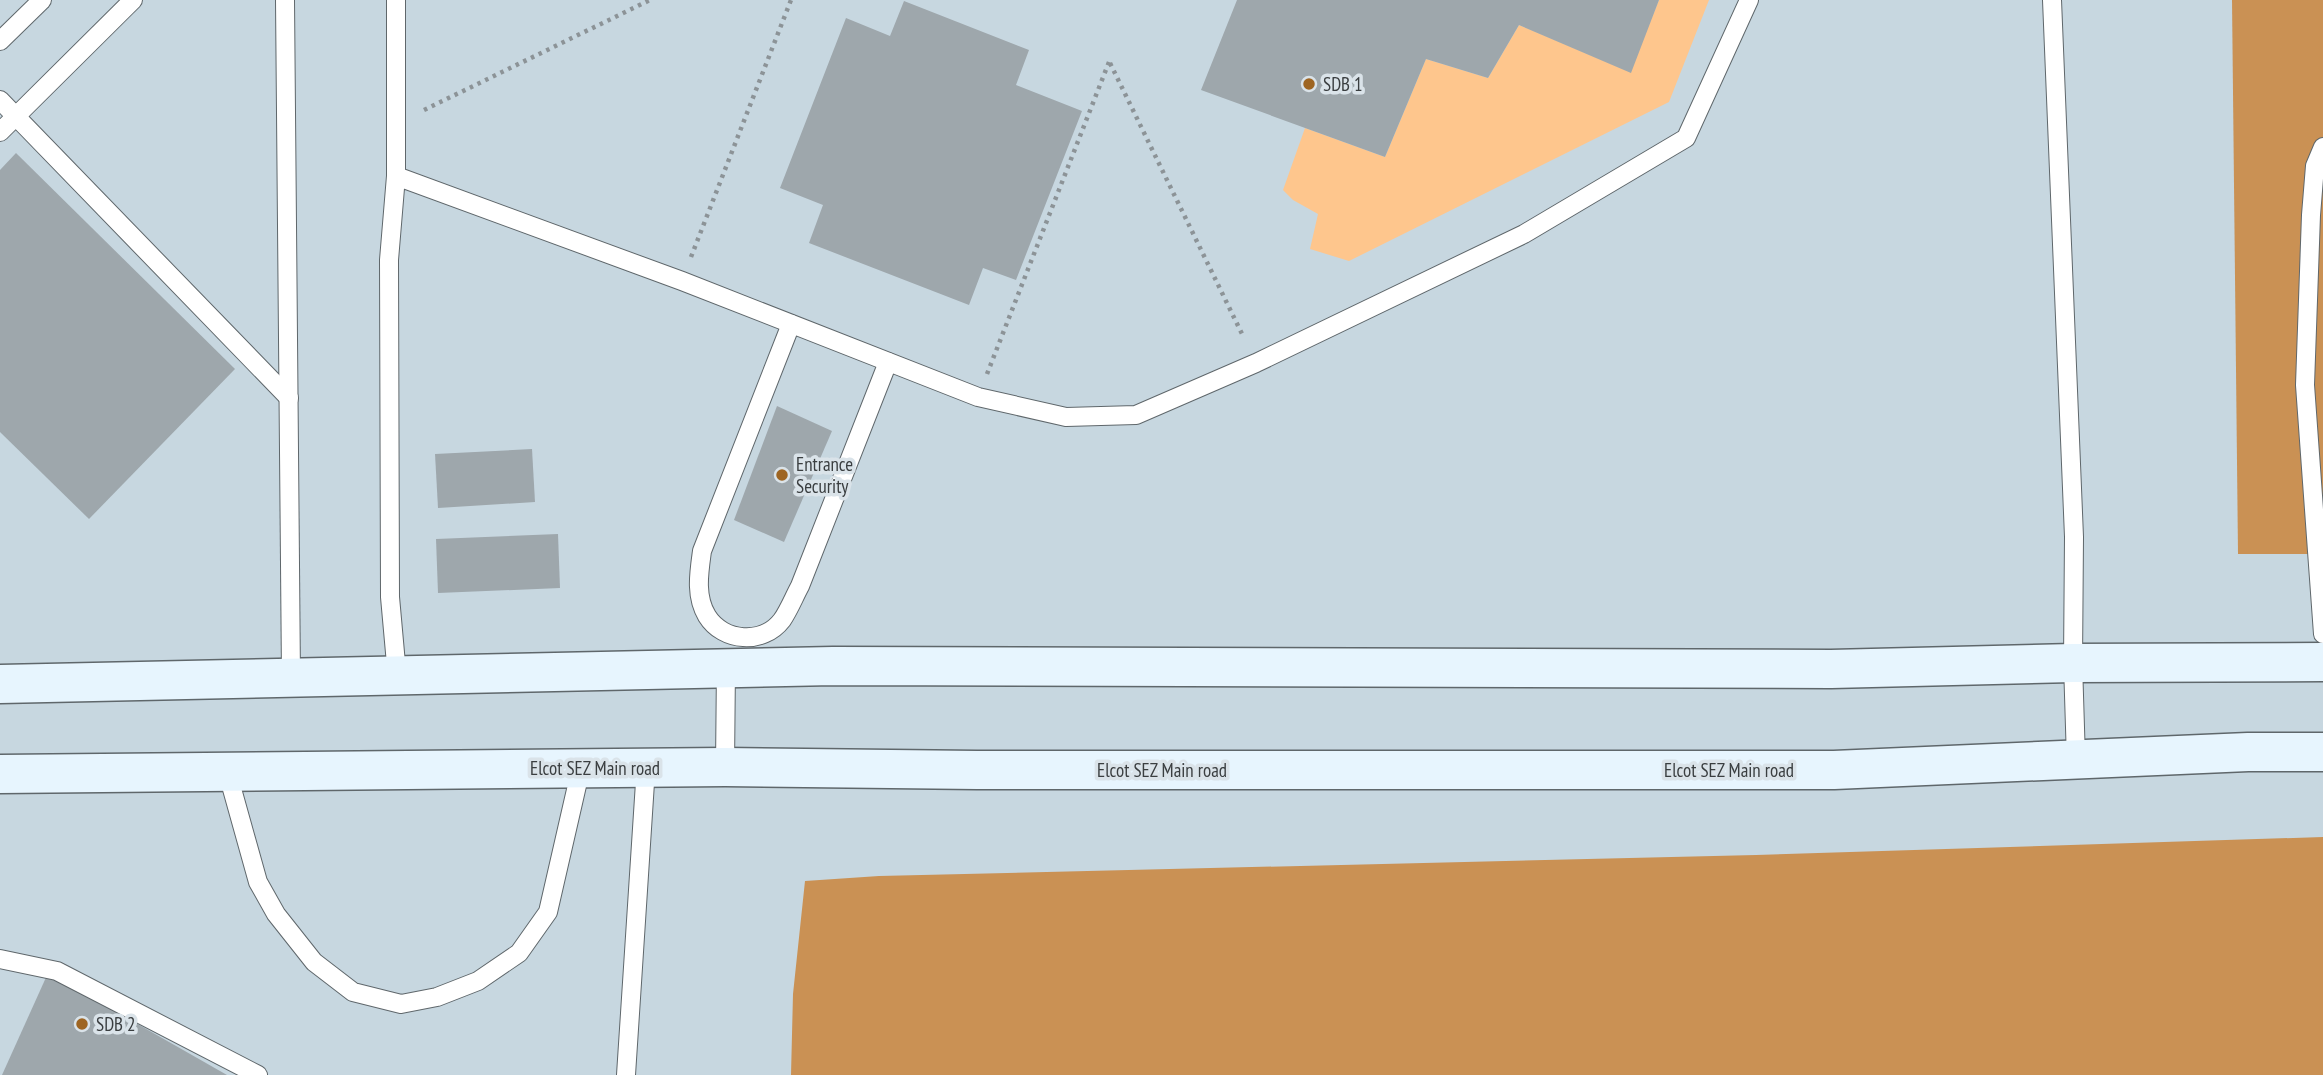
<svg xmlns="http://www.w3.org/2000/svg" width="2323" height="1075" font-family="'PT Sans Narrow',sans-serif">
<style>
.built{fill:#c7d7e0}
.green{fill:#fec68d}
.water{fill:#ca9154}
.building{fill:#9ea7ac}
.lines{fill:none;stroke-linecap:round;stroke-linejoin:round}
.lane-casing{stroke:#5f676b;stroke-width:20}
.secondary-casing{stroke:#5f676b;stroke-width:41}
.path{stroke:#8c9397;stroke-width:4.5;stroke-dasharray:3.5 5;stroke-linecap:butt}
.lane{stroke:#fff;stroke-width:18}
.secondary{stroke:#e7f5fe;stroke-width:38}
.poi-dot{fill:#9e6522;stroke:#dae3e9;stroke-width:2.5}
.labels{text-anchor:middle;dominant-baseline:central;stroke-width:7;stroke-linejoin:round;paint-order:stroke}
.poi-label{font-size:19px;fill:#3a3e40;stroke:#dae3e9;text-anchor:start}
.street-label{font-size:19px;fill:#3a3e40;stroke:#dae3e9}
</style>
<rect width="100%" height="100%" fill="#dae3e9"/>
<!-- built -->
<rect class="built" x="0" y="0" width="2323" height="1075"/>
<!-- green -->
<path class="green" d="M1659 0H1709L1669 102 1349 261 1310 249 1318 214 1293 200 1283 190 1305 128 1385 157 1426 59 1488 78 1519 25 1630 72Z"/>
<!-- water -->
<g class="water">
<path d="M2232 0H2323V554H2238Z"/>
<path d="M2323 837V1075H791L793 994 805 881 879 876 1756 855Z"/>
</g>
<!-- building -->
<g class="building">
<path d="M1237 0H1659L1631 73 1519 25 1488 78 1426 59 1385 157 1201 90Z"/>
<path d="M904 1 1029 50 1016 85 1082 111 1016 280 983 268 969 305 809 243 823 205 780 188 846 18 890 36Z"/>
<path d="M16 153 235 369 89 519 0 432V170Z"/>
<path d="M777 406 832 431 784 542 734 520Z"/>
<path d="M532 449 535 502 438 508 435 454Z"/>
<path d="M558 534 560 588 438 593 436 539Z"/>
<path d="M48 973 227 1075H2Z"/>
</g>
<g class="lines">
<!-- lane casing -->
<g class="lane-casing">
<g id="lane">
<path d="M285 0 291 677"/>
<path d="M2052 0 2074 537 2073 663 2076 760"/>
<path d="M0 41 42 0"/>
<path d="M0 100 289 398"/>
<path d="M0 132 133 0"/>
<path d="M2323 147 2315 166 2311 215 2305 385 2323 634"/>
<path d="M396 176V0"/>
<path d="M791 324 702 551C699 573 695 596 707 616 723 642 763 645 782 620 789 610 794 597 800 586L888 362"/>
<path d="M397 675 390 597 389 260 396 176 682 281 978 397 1066 417 1136 415 1256 363 1524 234 1686 138 1749 0"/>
<path d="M725 767 726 665"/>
<path d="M227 771 258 882 276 914 314 962 353 992 401 1004 437 997 478 981 519 953 548 912 581 768"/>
<path d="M0 959 57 971 258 1075"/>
<path d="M626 1075 646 767"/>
</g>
</g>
<!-- secondary casing -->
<g class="secondary-casing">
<g id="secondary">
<path d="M0 684 833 666 1831 669 2073 663 2323 662"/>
<path d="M0 774 725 767 977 770H1834L2248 752H2323"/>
</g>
</g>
<!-- path -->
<g class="path">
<path d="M1110 63 1244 338"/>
<path d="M424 110 650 0"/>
<path d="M691 257 791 0"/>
<path d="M987 374 1109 62"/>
</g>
<!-- lane -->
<use href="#lane" class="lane"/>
<!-- secondary -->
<use href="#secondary" class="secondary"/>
</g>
<!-- markers -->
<g class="poi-dot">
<circle cx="1309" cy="84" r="7"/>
<circle cx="782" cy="475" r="7"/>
<circle cx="82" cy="1024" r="7"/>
</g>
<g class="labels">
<!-- poi labels -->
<g class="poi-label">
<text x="1323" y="84">SDB 1</text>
<text x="796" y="464">Entrance<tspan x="796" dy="22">Security</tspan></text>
<text x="96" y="1024">SDB 2</text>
</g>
<!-- street labels -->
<g class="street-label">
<text x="595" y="768">Elcot SEZ Main road</text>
<text x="1162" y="770">Elcot SEZ Main road</text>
<text x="1729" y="770">Elcot SEZ Main road</text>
</g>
</g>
</svg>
